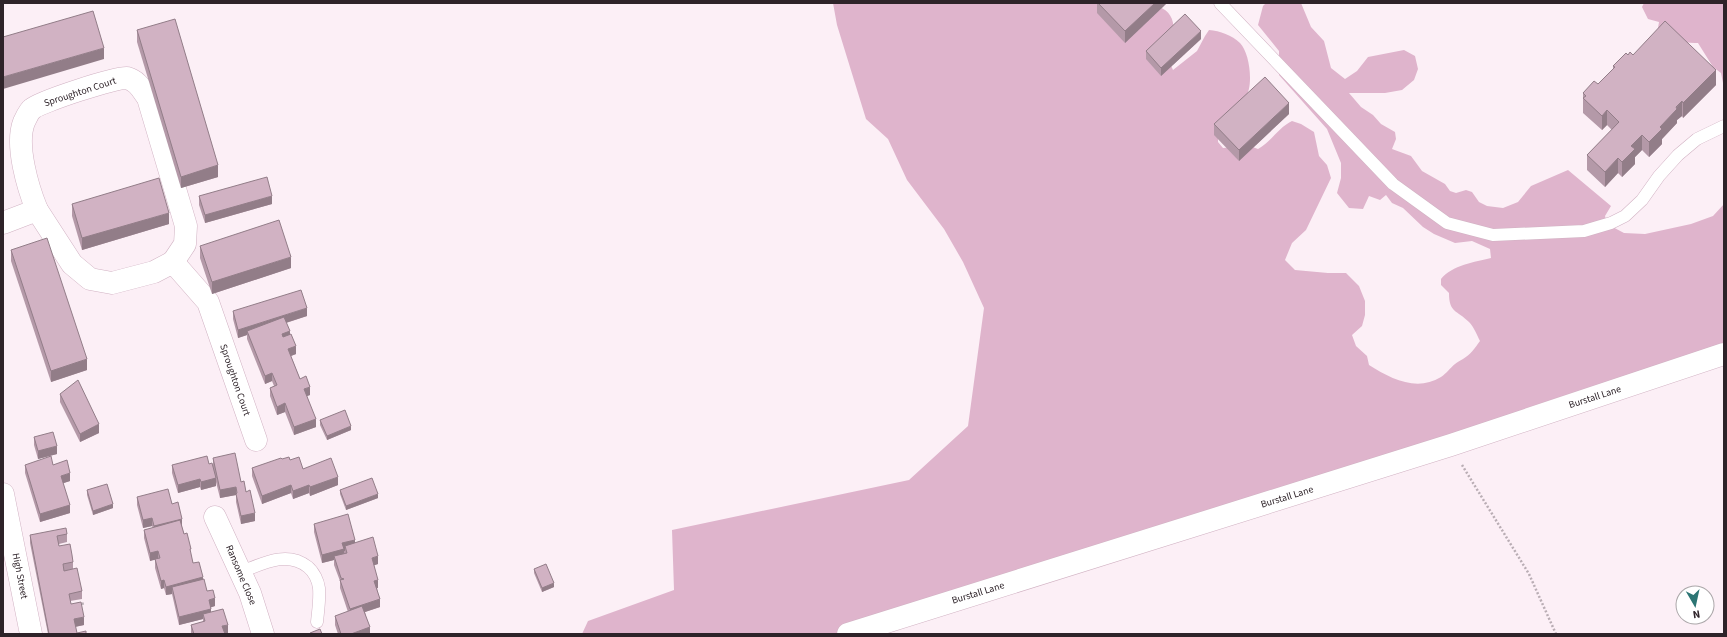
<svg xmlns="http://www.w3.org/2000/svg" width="1727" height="637" font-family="'Source Sans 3',sans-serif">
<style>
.forest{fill:#dfb4cc}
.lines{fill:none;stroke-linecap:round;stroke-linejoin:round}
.lane-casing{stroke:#d1b2c3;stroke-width:13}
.street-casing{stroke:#d1b2c3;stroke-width:23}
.secondary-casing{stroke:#d1b2c3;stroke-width:23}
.path{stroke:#b9adb4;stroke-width:2.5;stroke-dasharray:2 2;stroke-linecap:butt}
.lane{stroke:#fff;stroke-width:12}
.street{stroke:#fff;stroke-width:22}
.secondary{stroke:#fff;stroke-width:22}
.wall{fill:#b499a8}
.shaded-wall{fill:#927d88}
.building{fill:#d1b2c3;stroke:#927d88}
.labels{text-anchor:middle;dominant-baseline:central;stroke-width:3;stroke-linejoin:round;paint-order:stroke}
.street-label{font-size:10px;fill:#2e2329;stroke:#fff}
</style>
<rect width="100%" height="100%" fill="#fceff6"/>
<!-- forest -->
<g class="forest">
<path d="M833 3H1126C1156 5 1179 3 1173 43 1170 56 1167 57 1173 70L1197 51 1205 36 1209 30C1220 31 1232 35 1240 43 1250 53 1254 87 1245 98 1239 108 1227 116 1218 124V142L1223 148 1250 146 1258 149C1272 141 1279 127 1292 121L1301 124 1314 132 1319 156 1327 165 1331 178 1306 230 1292 243 1285 260 1295 270 1328 273H1346L1359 286 1365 301V315L1362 326 1352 335 1356 346 1367 356 1369 365C1391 379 1417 392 1441 377 1447 373 1450 368 1455 364 1457 362 1460 361 1463 359 1470 355 1475 348 1480 341 1477 335 1474 327 1469 322 1457 310 1449 313 1449 293L1441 285V279C1452 265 1475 262 1491 258L1490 249 1472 241 1455 243 1434 234 1423 227 1403 208 1392 203 1386 195 1380 200 1369 196 1363 209 1349 208 1337 193 1341 178V163L1327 129 1279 75V51L1258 25 1263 6 1266 3H1301L1311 27 1324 41 1331 68 1345 79 1357 71 1368 57 1404 50 1415 56 1418 69 1414 80 1402 90 1385 93H1349L1361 107 1373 115 1381 124 1395 132 1396 139 1392 149 1411 156 1422 171 1445 184 1450 191 1456 193 1466 190 1472 192 1479 202 1487 206 1503 208 1518 202 1531 186 1568 170 1611 206 1605 216 1607 224 1624 233 1645 234 1691 224 1713 216 1724 204V354L848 634H582L588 621 674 590 672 530 909 480 968 426 984 308 963 262 944 229 907 180 888 139 866 119 837 25Z"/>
<path d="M1644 3H1724V88L1721 73 1713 67 1698 43C1684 44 1668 38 1658 28L1659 22 1648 19 1642 7Z"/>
</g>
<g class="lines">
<!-- lane casing -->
<g class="lane-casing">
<g id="lane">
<path d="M1220 3 1393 184 1447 223 1493 235 1584 231 1611 223 1625 216 1642 200 1659 176 1678 155 1697 139 1724 126"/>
<path d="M241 572C262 564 287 550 308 567 314 572 318 581 319 588 320 600 318 611 317 622"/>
</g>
</g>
<!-- street casing -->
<g class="street-casing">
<g id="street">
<path d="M37 210C28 188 15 145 24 122 26 118 29 111 32 109 39 102 119 76 127 78 138 81 142 90 148 98L186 226 185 244 173 262"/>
<path d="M3 223 37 210 72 264 90 279 112 283 154 272 173 262 208 302 256 440"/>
<path d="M215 517 250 593 263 634"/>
</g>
</g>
<!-- secondary casing -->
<g class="secondary-casing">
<g id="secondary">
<path d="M3 494 31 634"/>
<path d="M848 634 1451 445 1724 354"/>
</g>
</g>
<!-- path -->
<g class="path">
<path d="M1462 465 1529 574 1556 634"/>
<path d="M78 605 85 603"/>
</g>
<!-- lane -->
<use href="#lane" class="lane"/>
<!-- street -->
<use href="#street" class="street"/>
<!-- secondary -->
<use href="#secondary" class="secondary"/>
</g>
<!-- wall -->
<g class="wall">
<path d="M1097 3H1167L1125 43 1097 13Z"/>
<path d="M137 30 218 177 181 188 137 42Z"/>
<path d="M1201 39 1161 76 1146 59V51Z"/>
<path d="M1628 55H1633L1716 85 1683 118 1682 116 1677 120V123L1662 139V144L1649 157 1642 150 1635 157V164L1622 177 1618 173 1605 187 1587 170V155L1612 130 1607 125 1602 130 1583 113V93L1598 84 1613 69V66Z"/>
<path d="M1289 114 1239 161 1214 135V124Z"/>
<path d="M199 196 272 204 205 223 199 205Z"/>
<path d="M72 204 169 224 82 250 72 216Z"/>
<path d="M200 246 291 268 212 294 200 258Z"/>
<path d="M11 250 87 370 51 382 11 261Z"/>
<path d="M233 311 307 316 286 323 296 354 291 356 300 379 310 395 307 396 316 427 294 435 285 412 277 415 270 396V388L274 386 272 381 265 384 247 339V335L238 338 233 319Z"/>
<path d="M60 394 99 433 80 442 60 402Z"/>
<path d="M320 420 351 430 327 440 320 425Z"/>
<path d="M34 437 57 454 38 459 34 445Z"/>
<path d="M213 458 241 482 246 492 255 521 241 524 236 502V495L220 498 216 482V486L201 490 200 487 178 493 172 473V465H213Z"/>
<path d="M282 459 290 460 303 469 338 485 310 496 309 493 293 499 291 493 262 504 252 476V468Z"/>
<path d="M25 465H53L70 481 63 483 70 513 40 522 25 473Z"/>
<path d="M87 490 113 508 93 515 87 495Z"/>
<path d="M340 490 378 498 346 510 340 494Z"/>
<path d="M137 497 172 504 182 527 193 563 203 579 207 591 215 606 211 607V612L228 633 225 634H191V625L203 622V619L179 625 172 594 166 595 164 588 161 589 155 568V559L150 561 144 538V530L153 528 152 526 143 528 137 505Z"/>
<path d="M314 524 355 543 378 564 374 565 378 588H377L380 607 365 612 370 634H338L335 625V616L348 612 340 588V581L334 565V560L322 563 314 532Z"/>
<path d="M67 534V542L59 544V546L73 562V569L82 591V599L70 601 71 604 84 625 75 627 77 633 86 634H48L30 543V535Z"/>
<path d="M534 569 554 587 542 592 534 573Z"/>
</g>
<!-- shaded-wall -->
<g class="shaded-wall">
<path d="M1155 3H1167L1125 43V31Z"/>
<path d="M1201 31V39L1161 76V68Z"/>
<path d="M104 48V59L3 89V77Z"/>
<path d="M1716 70V85L1683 118V103Z"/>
<path d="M1682 101V116L1677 120V123L1662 139V144L1649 157V142L1660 127Z"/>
<path d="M1289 103V114L1239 161V150Z"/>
<path d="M1607 110V125L1602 130V116Z"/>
<path d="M1642 135V150L1635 157V164L1622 177V162L1631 146Z"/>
<path d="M1618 158V173L1605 187V172Z"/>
<path d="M218 165V177L181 188V177Z"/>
<path d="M272 196V204L205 223V215Z"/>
<path d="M169 213V224L82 250V238Z"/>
<path d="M291 257V268L212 294V282Z"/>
<path d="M307 308V316L248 335 247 331V335L238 338V330Z"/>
<path d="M290 331V339L282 342V334Z"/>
<path d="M296 346V354L288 357V349Z"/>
<path d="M87 359V370L51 382V371Z"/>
<path d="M272 373V381L265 384V376Z"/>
<path d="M310 387V395L304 397V389Z"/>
<path d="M285 403V412L277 415V407Z"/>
<path d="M316 419V427L294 435V427Z"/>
<path d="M99 424V433L80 442V434Z"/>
<path d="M351 426V430L327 440V436Z"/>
<path d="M57 446V454L38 459V451Z"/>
<path d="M70 473V481L61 484V476Z"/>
<path d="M338 477V485L310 496V487Z"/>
<path d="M216 478V486L201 490V482Z"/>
<path d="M200 479V487L178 493V485Z"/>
<path d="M291 485V493L262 504V496Z"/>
<path d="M309 485V493L293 499V491Z"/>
<path d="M236 487V495L220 498V490Z"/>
<path d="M378 494V498L346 510V506Z"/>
<path d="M113 504V508L93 515V511Z"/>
<path d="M70 505V513L40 522V514Z"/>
<path d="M255 513V521L241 524V516Z"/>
<path d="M152 518V526L143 528V520Z"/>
<path d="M182 519V527L154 534V526Z"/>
<path d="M355 540V548L345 546V551H344V557L334 556V560L322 563V555L342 543Z"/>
<path d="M158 551V559L150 561V553Z"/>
<path d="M378 556V564L372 566V558Z"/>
<path d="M203 577V585L172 587V594L166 595V587Z"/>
<path d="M164 580V588L161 589V581Z"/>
<path d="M378 580V588L374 589V581Z"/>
<path d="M554 583V587L542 592V588Z"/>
<path d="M215 598V606L209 608V600Z"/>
<path d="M380 599V607L350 617V609Z"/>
<path d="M211 609V617L203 614V619L179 625V617Z"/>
<path d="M84 617V625L74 627V619Z"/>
<path d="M228 625V633L223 634 222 626Z"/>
<path d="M370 627V634H351Z"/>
</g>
<!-- building -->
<g class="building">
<path d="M1098 3H1155L1125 31Z"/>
<path d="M93 11 104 48 3 77V37Z"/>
<path d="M1185 14 1201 31 1161 68 1146 51Z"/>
<path d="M175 19 218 165 181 177 137 30Z"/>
<path d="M1665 21 1716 70 1683 103 1682 101 1676 107 1677 109 1660 127 1662 129 1649 142 1642 135 1631 146 1635 149 1622 162 1618 158 1605 172 1587 155 1619 122 1607 110 1602 116 1583 98 1586 96 1583 93 1594 81 1598 84 1615 67 1613 66 1626 53 1628 55 1630 52 1633 55Z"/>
<path d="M1265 77 1289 103 1239 150 1214 124Z"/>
<path d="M267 177 272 196 205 215 199 196Z"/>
<path d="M159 178 169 213 82 238 72 204Z"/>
<path d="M279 220 291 257 212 282 200 246Z"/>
<path d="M47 238 87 359 51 371 11 250Z"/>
<path d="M301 290 307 308 238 330 233 311Z"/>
<path d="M284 317 290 331 282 334 283 337 291 334 296 346 288 349 300 379 306 376 310 387 304 389 316 419 294 427 285 403 277 407 270 388 277 385 272 373 265 376 247 331Z"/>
<path d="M78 380 99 424 80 434 60 394Z"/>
<path d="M345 410 351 426 327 436 320 420Z"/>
<path d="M53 432 57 446 38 451 34 437Z"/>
<path d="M235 453 241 482 244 481 246 492 250 490 255 513 241 516 236 494 237 493 236 487 220 490 213 458Z"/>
<path d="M51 456 53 465 67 460 70 473 61 476 70 505 40 514 25 465Z"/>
<path d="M207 456 209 464 212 463 216 478 201 482 200 479 178 485 172 465Z"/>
<path d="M289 457 290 460 299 457 303 469 331 458 338 477 310 487 309 485 293 491 291 485 262 496 252 468 281 458 282 459Z"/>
<path d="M372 478 378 494 346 506 340 490Z"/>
<path d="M107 484 113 504 93 511 87 490Z"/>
<path d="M168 489 172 504 178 502 182 519 154 526 152 518 143 520 137 497Z"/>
<path d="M348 514 355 540 342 543 344 549 322 555 314 524Z"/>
<path d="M180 520 184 534 187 533 191 549H190L193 563 199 562 203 577 166 587 164 580 161 581 155 559 160 558 158 551 150 553 144 530Z"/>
<path d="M66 528 67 534 57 536 59 546 70 544 72 555 73 562 63 564 64 571 77 568 82 591 69 594 71 604 81 602 84 617 74 619 77 633 86 631V634H49L30 535Z"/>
<path d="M373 537 378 556 372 558 378 580 374 581 380 599 350 609 340 580 344 579 341 578 334 556 347 553 345 546Z"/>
<path d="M546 564 554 583 542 588 534 569Z"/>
<path d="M204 579 207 591 213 590 215 598 209 600 211 609 179 617 172 587Z"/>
<path d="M362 606 370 627 351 634H341L335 616Z"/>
<path d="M223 609 228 625 222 626 225 634H194L191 625 205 621 203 614Z"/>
<path d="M320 629 322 634H311L310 633Z"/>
</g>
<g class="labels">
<!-- street labels -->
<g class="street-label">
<text transform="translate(80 92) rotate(-18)">Sproughton Court</text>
<text transform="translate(235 380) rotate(71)">Sproughton Court</text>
<text transform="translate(1595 397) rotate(-18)">Burstall Lane</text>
<text transform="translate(1287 497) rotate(-17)">Burstall Lane</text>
<text transform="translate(241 575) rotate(67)">Ransome Close</text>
<text transform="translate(20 576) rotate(79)">High Street</text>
<text transform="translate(978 593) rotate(-17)">Burstall Lane</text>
</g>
</g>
<!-- border -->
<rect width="1727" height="637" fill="none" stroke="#2e2329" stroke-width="8"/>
<!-- north arrow -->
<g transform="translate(1695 605) rotate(171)"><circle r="19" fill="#ffffff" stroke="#aba7a9"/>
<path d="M0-3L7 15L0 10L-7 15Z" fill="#2c7574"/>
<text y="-6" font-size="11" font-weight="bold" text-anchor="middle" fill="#2e2329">N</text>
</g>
</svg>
